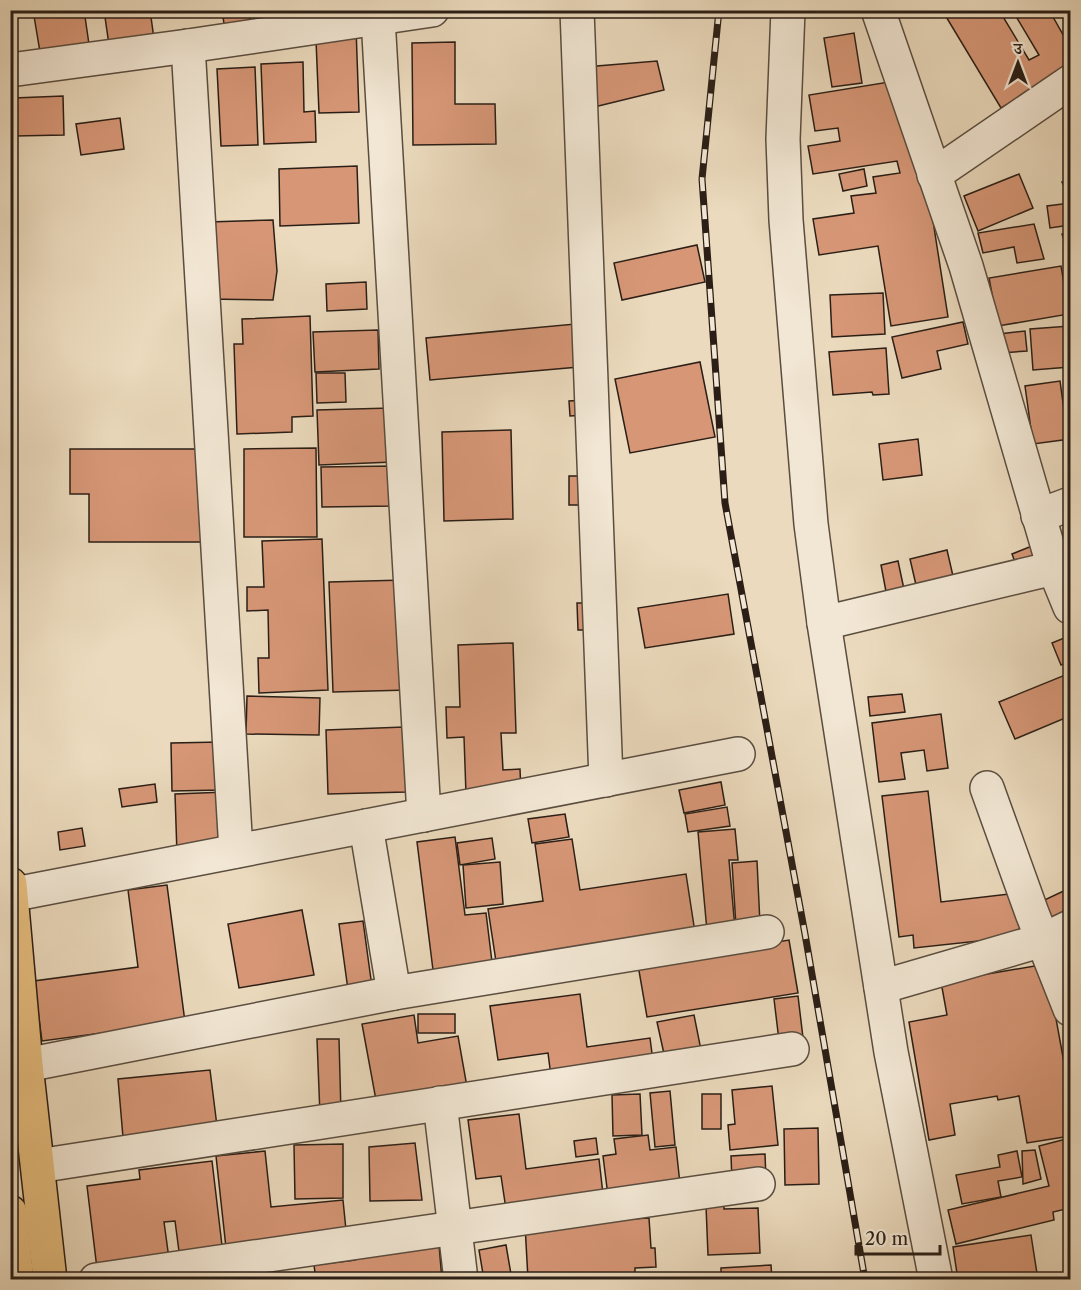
<svg xmlns="http://www.w3.org/2000/svg" width="1081" height="1290" font-family="'Libre Caslon Text','Noto Serif Devanagari',serif">
<style>
.building{fill:#d79777;stroke:#2a1e16;stroke-width:1.5}
.lines{fill:none;stroke-linecap:round;stroke-linejoin:round}
.minor-casing{stroke:#5a4d40;stroke-width:36}
.highway-casing{stroke:#2a1e16;stroke-width:36}
.minor{stroke:#f2e7d4;stroke-width:33}
.highway{stroke:#e6bd7e;stroke-width:33}
.rail-casing{stroke:#2a1e16;stroke-width:7}
.rail{stroke:#f2e7d4;stroke-width:4.5;stroke-dasharray:14;stroke-linecap:butt}
</style>
<rect width="100%" height="100%" fill="#ebdabd"/>
<filter id="stains"><feTurbulence type="fractalNoise" baseFrequency=".00333" numOctaves="4"/><feColorMatrix values="0 0 0 0 .2 0 0 0 0 .09 0 0 0 0 .02 0 0 0 .5 -.17"/></filter>
<radialGradient id="worn" r=".72"><stop offset=".6" stop-color="#630" stop-opacity="0"/><stop offset="1" stop-color="#630" stop-opacity=".3"/></radialGradient>
<!-- building -->
<g class="building">
<path d="M33 10H84L90 51 41 58Z"/>
<path d="M104 10H150L155 46 110 52Z"/>
<path d="M222 10H248L250 20 224 24Z"/>
<path d="M942 10H999L1029 60 1039 55 1014 13 1018 10H1049L1070 47V67L1001 108Z"/>
<path d="M356 28 359 112 319 113 316 40Z"/>
<path d="M854 33 862 83 832 87 824 38Z"/>
<path d="M455 42V104H495L496 144 413 145 412 43Z"/>
<path d="M657 61 664 90 590 108 585 67Z"/>
<path d="M303 62 304 112 315 111 316 142 264 144 261 64Z"/>
<path d="M255 67 258 145 221 146 217 69Z"/>
<path d="M895 81 921 144 948 317 891 326 878 246 819 255 813 219 854 213 851 196 876 193 873 177 900 173 897 161 813 174 808 146 840 141 838 128 815 131 809 95Z"/>
<path d="M63 96 64 135 15 136 14 98Z"/>
<path d="M120 118 124 149 81 155 76 124Z"/>
<path d="M357 166 359 223 280 226 279 169Z"/>
<path d="M864 169 867 186 843 191 839 174Z"/>
<path d="M1019 174 1033 208 978 231 964 196Z"/>
<path d="M1070 178V196H1069L1062 182Z"/>
<path d="M1070 203V225L1050 228 1047 206Z"/>
<path d="M273 220 277 271 273 300 207 299 208 222Z"/>
<path d="M1034 224 1044 259 1017 263 1014 247 983 253 978 233Z"/>
<path d="M1070 230V256L1062 234Z"/>
<path d="M697 245 705 282 622 300 614 263Z"/>
<path d="M1061 266 1069 314 998 326 989 278Z"/>
<path d="M366 282 367 309 327 311 326 284Z"/>
<path d="M883 293 885 334 832 337 830 295Z"/>
<path d="M310 316 313 416 292 417V432L237 434 234 344H243L242 319Z"/>
<path d="M963 322 968 344 937 351 941 369 902 378 892 337Z"/>
<path d="M586 323 590 366 430 380 426 338Z"/>
<path d="M1070 326V367L1033 370 1030 329Z"/>
<path d="M378 330 379 369 315 372 313 332Z"/>
<path d="M1025 331 1027 351 1001 353 999 334Z"/>
<path d="M886 348 889 394 873 395 872 392 833 395 829 352Z"/>
<path d="M700 362 715 437 630 453 615 379Z"/>
<path d="M316 373H345L346 402 317 403Z"/>
<path d="M1060 381 1064 410H1070V439L1033 444 1025 386Z"/>
<path d="M585 400 586 415 570 416 569 401Z"/>
<path d="M391 408 393 462 319 465 317 410Z"/>
<path d="M511 430 513 519 444 521 442 432Z"/>
<path d="M918 439 922 475 883 480 879 444Z"/>
<path d="M316 448 317 537H244V449Z"/>
<path d="M70 449H204V542H89V494H70Z"/>
<path d="M393 466 394 506 322 507 321 467Z"/>
<rect x="569" y="476" width="21" height="29"/>
<path d="M322 539 328 690 259 693 258 658H269L268 610 247 611V587H264L262 541Z"/>
<path d="M1032 546 1040 564 1019 573 1012 554Z"/>
<path d="M947 550 956 589 919 598 910 559Z"/>
<path d="M898 561 905 594 887 597 881 565Z"/>
<path d="M404 580 408 690 333 692 329 582Z"/>
<path d="M728 594 734 634 645 648 638 608Z"/>
<path d="M577 603H597L598 630H578Z"/>
<path d="M1069 636 1070 661 1061 665 1052 643Z"/>
<path d="M513 643 516 733H501L503 770 520 769 521 792 466 794 464 737 447 738 446 707H460L458 645Z"/>
<path d="M1070 673V716L1015 739 999 702Z"/>
<path d="M902 694 905 712 870 716 868 697Z"/>
<path d="M247 696 320 698 319 735 246 734Z"/>
<path d="M941 714 948 768 927 771 924 750 901 753 905 779 879 782 872 723Z"/>
<path d="M404 727 406 792 328 794 326 730Z"/>
<path d="M221 742 222 790 172 791 171 743Z"/>
<path d="M721 782 725 805 684 813 679 790Z"/>
<path d="M155 784 157 802 122 807 119 789Z"/>
<path d="M928 791 941 902 1019 893 1024 936 914 948 913 935 899 937 882 796Z"/>
<path d="M226 792 228 852 177 854 175 794Z"/>
<path d="M727 807 730 826 688 832 685 814Z"/>
<path d="M565 814 569 837 532 843 528 819Z"/>
<path d="M82 828 85 846 60 850 58 832Z"/>
<path d="M735 829 738 860H729L735 929 707 931 698 832Z"/>
<path d="M455 837 465 915 486 913 493 970 434 978 417 842Z"/>
<path d="M492 838 495 859 460 865 457 843Z"/>
<path d="M572 839 580 890 686 874 696 939 497 968 488 909 543 901 535 844Z"/>
<path d="M757 861 760 924 736 926 732 863Z"/>
<path d="M500 862 503 904 466 908 463 865Z"/>
<path d="M167 885 185 1022 42 1041 34 981 138 967 128 890Z"/>
<path d="M1070 888V912L1048 923 1038 903Z"/>
<path d="M302 910 314 975 239 988 228 924Z"/>
<path d="M363 921 372 987 348 990 339 924Z"/>
<path d="M789 940 798 993 647 1017 638 965Z"/>
<path d="M1046 964 1067 1079 1070 1078V1136L1027 1143 1019 1096 998 1100 997 1096 950 1104 955 1135 929 1140 909 1022 947 1015 941 982Z"/>
<path d="M580 994 587 1047 650 1038 654 1069 552 1084 548 1053 498 1060 490 1006Z"/>
<path d="M798 996 804 1046 780 1049 774 999Z"/>
<rect x="418" y="1014" width="37" height="19"/>
<path d="M414 1015 418 1043 458 1036 469 1098 378 1111 362 1024Z"/>
<path d="M694 1015 702 1055 666 1063 657 1022Z"/>
<path d="M317 1039H339L341 1114 320 1115Z"/>
<path d="M210 1070 218 1134 124 1149 118 1079Z"/>
<path d="M772 1086 778 1145 730 1150 728 1125 735 1124 732 1090Z"/>
<path d="M670 1091 675 1145 655 1147 650 1093Z"/>
<path d="M640 1094 642 1135 613 1136 612 1095Z"/>
<rect x="702" y="1094" width="19" height="35"/>
<path d="M519 1114 526 1169 599 1159 604 1203 507 1216 501 1176 476 1179 468 1120Z"/>
<path d="M818 1128 819 1184 785 1185 784 1129Z"/>
<path d="M648 1135 650 1150 676 1147 681 1193 609 1204 603 1156 616 1154 614 1139Z"/>
<path d="M596 1138 598 1154 576 1157 574 1141Z"/>
<path d="M1070 1138V1208L1053 1212 1054 1220 956 1244 948 1210 1049 1186 1039 1146Z"/>
<path d="M415 1143 422 1200 370 1201 369 1147Z"/>
<path d="M343 1144V1198L295 1199 294 1145Z"/>
<path d="M1035 1150 1041 1179 1023 1184 1022 1151Z"/>
<path d="M265 1151 271 1207 343 1200 347 1240 227 1257 216 1156Z"/>
<path d="M1017 1151 1022 1177 998 1181 1001 1197 962 1204 956 1175 1000 1167 998 1155Z"/>
<path d="M765 1154 766 1180 732 1181 731 1156Z"/>
<path d="M212 1161 223 1254 180 1259 175 1221 164 1222 170 1266 98 1277 87 1186 140 1179 139 1170Z"/>
<path d="M706 1206H724V1209L758 1208 760 1253 708 1255Z"/>
<path d="M649 1218 651 1248H655L656 1267 635 1268V1280H584V1277L528 1279 525 1225Z"/>
<path d="M1031 1235 1038 1280H958L953 1247Z"/>
<path d="M439 1245 442 1280H316L314 1265 355 1260V1253Z"/>
<path d="M506 1245 512 1280H484L479 1250Z"/>
<path d="M771 1265 772 1280H721V1268Z"/>
</g>
<g class="lines">
<!-- minor casing -->
<g class="minor-casing">
<g id="minor">
<path d="M577 10 606 780"/>
<path d="M788 10 783 139 786 220 811 524 824 623 891 1052 936 1280"/>
<path d="M878 10 966 266 1054 568 1070 607"/>
<path d="M378 18 424 815"/>
<path d="M188 46 236 851"/>
<path d="M10 70 188 46 432 10"/>
<path d="M934 175 1070 82"/>
<path d="M1038 516 1070 504"/>
<path d="M824 623 1054 568"/>
<path d="M987 788 1032 913 1070 1009"/>
<path d="M366 826 394 993"/>
<path d="M10 895 738 754"/>
<path d="M881 987 1043 940 1070 927"/>
<path d="M26 1065 394 993 767 932"/>
<path d="M440 1103 461 1280"/>
<path d="M38 1166 792 1049"/>
<path d="M96 1280 758 1184"/>
</g>
</g>
<!-- highway casing -->
<g class="highway-casing">
<g id="highway">
<path d="M10 884 26 1065 50 1280"/>
<path d="M10 1212 17 1280"/>
</g>
</g>
<!-- minor -->
<use href="#minor" class="minor"/>
<!-- highway -->
<use href="#highway" class="highway"/>
<!-- rail casing -->
<g class="rail-casing">
<path id="rail" d="M719 10 702 179 725 503 805 934 865 1280"/>
</g>
<!-- rail -->
<use href="#rail" class="rail"/>
</g>
<!-- margin -->
<rect width="1081" height="1290" fill="none" stroke="#ebdabd" stroke-width="36"/>
<rect x="12" y="12" width="1057" height="1266" fill="none" stroke="#2a1e16" stroke-width="3"/>
<rect x="18" y="18" width="1045" height="1254" fill="none" stroke="#2a1e16" stroke-width="1.5"/>
<!-- north arrow -->
<g transform="translate(1018 63)" stroke="#f2e7d4" stroke-width="4.5" paint-order="stroke">
<path d="M0-4.5L10 22L0 15L-10 22Z" fill="#2a1e16"/>
<text y="-9" font-size="16" font-weight="bold" text-anchor="middle" fill="#2a1e16">उ</text>
</g>
<!-- scale -->
<path d="M856 1245v9h84v-9" fill="none" stroke="#2a1e16" stroke-width="3"/>
<text x="865" y="1245" font-size="18" fill="#2a1e16" stroke="#f2e7d4" stroke-width="4.5" paint-order="stroke">20 m</text>
<rect width="100%" height="100%" filter="url(#stains)"/>
<rect width="100%" height="100%" fill="url(#worn)"/>
</svg>
